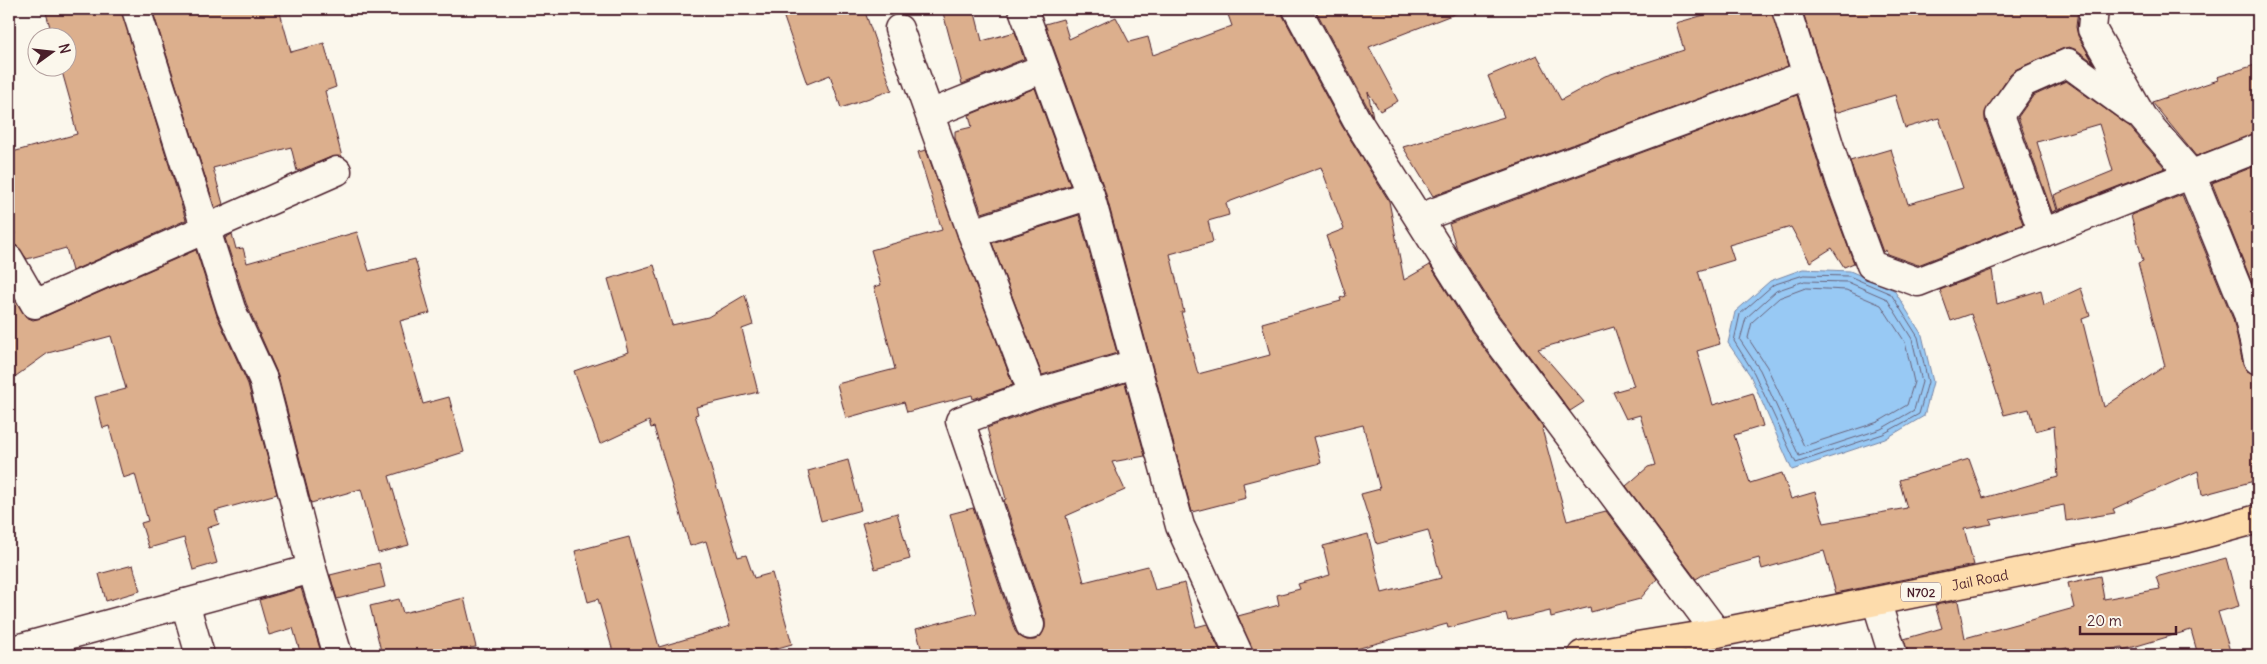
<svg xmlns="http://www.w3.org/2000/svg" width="2267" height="664" font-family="Delius,sans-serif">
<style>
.water{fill:#98c9f4;stroke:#7985a4}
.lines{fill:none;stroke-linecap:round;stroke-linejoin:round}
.shore{stroke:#69637b;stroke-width:1}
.building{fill:#dcaf8d;stroke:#4a1f2b;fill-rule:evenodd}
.street-casing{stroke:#4a1f2b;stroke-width:31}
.highway-casing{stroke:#4a1f2b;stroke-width:31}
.street{stroke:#fbf7ec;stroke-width:28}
.highway{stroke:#fddcac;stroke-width:28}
.labels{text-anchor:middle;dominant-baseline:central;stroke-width:5;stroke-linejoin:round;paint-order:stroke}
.shield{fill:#fbf7ec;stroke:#7f6065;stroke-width:1}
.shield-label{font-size:12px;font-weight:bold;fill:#4a1f2b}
.street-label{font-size:14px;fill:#4a1f2b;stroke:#fbf7ec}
</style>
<rect width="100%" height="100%" fill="#fbf7ec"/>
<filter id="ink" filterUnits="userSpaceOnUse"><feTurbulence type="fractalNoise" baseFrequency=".02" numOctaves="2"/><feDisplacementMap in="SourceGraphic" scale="10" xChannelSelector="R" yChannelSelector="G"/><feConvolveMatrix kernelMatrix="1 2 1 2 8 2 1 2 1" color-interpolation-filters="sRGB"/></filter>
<g filter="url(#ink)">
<!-- water -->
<path class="water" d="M1803 269 1850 271 1894 290 1922 335 1933 382 1924 416 1885 439 1792 470 1750 375 1728 343 1735 312 1770 281Z"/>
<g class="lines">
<!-- shore -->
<g class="shore">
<path d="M1804 275 1849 276 1891 294 1918 337 1928 382 1919 414 1883 434 1796 463 1754 373 1734 341 1740 314 1773 285Z"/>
<path d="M1805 281 1848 282 1887 299 1912 339 1922 382 1914 410 1881 429 1799 456 1760 370 1740 340 1746 318 1776 291Z"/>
<path d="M1806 288 1846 290 1881 305 1905 342 1914 382 1907 405 1878 422 1804 446 1767 367 1748 338 1752 322 1779 298Z"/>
</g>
</g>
<!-- building -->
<g class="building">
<path d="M45 9H121L186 220 72 271 66 248 27 259 17 246 12 244 9 236 15 234 9 212V153L77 134 73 119 75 118 61 68H68V38H53Z"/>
<path d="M152 9H279L291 52 324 43 336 87 325 91 342 157H331L297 171 291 147 213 168 223 204 215 208Z"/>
<path d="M781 9H864L892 90 841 108 830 75 807 84Z"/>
<path d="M942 9H974L982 41 1015 32 1024 59 962 84Z"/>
<path d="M1226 9H1281L1283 16 1342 126 1389 201 1404 280 1430 265 1472 332 1544 428 1542 429 1567 521 1606 511 1657 579 1640 599 1591 612 1590 607 1551 617 1550 611 1508 621 1506 613 1448 628 1447 624 1338 654 1337 650 1317 655H1254L1238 616 1279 605 1277 595 1300 589 1298 584 1330 575 1323 546 1368 534 1382 593 1441 578 1428 530 1377 544 1361 494 1380 489 1363 425 1314 437 1321 463 1243 483 1246 498 1192 512 1105 191 1045 24 1063 19 1069 39 1116 17 1129 42 1148 37 1153 55 1232 26ZM1321 167 1344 229 1326 236 1346 296 1340 298 1341 301 1262 323 1270 355 1198 374 1181 312H1184L1170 254 1213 242 1208 221 1229 215 1226 203Z"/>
<path d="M1315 9H1462V11L1369 47 1398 101 1380 111 1368 92 1373 117Z"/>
<path d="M1725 9H1771L1788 66 1433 196 1403 147 1504 117 1488 76 1537 55 1561 100 1605 76 1684 50 1676 23Z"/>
<path d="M1802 9H2078L2076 27 2078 36 2093 62 2077 50 2069 47 2062 49 2017 69 2010 74 1985 112V120L2023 224 1918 265 1887 254 1886 250 1883 252 1850 161 1891 149 1908 204 1963 188 1939 118 1905 128 1895 95 1835 113Z"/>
<path d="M2258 64V133L2196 156 2152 102 2218 80 2217 77Z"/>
<path d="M2066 81 2129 126 2165 168 2058 210 2054 195 2113 171 2099 124 2037 142 2057 210 2052 212 2018 117 2033 96Z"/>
<path d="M1035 88 1070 185 982 213 955 138V131L972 127 969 115Z"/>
<path d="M1797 95 1826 188 1854 263 1844 267 1832 248 1810 262 1791 227 1729 245 1734 260 1698 271 1720 344 1697 351 1713 405 1753 393 1763 426 1734 435 1750 483 1782 473 1791 499 1815 492 1824 523 1907 508 1899 480 1969 459 1983 498 2058 477 2054 426 2035 431 2029 409 2004 415 1971 314 1951 321 1940 290 1992 270 1997 304 2041 290 2044 305 2081 288 2090 316 2082 319 2104 407 2165 366 2138 263 2143 261 2131 215 2182 195 2233 319 2243 364 2247 371 2258 375V480L2202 495 2198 471 2113 509 2115 513 2066 521 2064 505 1990 520 1992 524 1964 529 1974 565 1836 593 1824 551 1762 569 1759 558 1706 573 1696 579 1626 486 1648 467 1655 465 1640 415 1626 419 1613 392 1634 386 1614 327 1538 349 1584 402 1570 411 1498 314 1457 249 1449 224Z"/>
<path d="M926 150 1013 385 973 399 972 395 907 412 904 402 846 418 837 384 895 369 874 287 881 285 871 250 942 230 918 152Z"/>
<path d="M2258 165V298L2212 183Z"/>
<path d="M1079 215 1117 353 1042 375 992 243Z"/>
<path d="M357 232 369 271 415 259 430 313 400 321 423 404 449 397 464 452 389 476 409 545 378 553 361 489 311 503 278 375 246 303 225 238 232 234 236 249 243 248 247 263Z"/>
<path d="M196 250 217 316 248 384 277 494 215 511 219 524 207 528 217 563 193 570 184 538 149 548 141 523 148 521 135 474 123 478 109 426 103 428 95 397 126 389 111 336 48 353 9 381V290L26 317 33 320 41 318Z"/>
<path d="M654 265 672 325 708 317 745 295 753 325 742 329 758 392 696 407 698 414 695 415 738 557 746 555 754 578 772 573 792 644 753 655H614L598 599 588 602 575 551 629 537 659 647 730 626 706 541 690 546 654 427 651 428 649 421 600 444 574 371 629 352 608 279Z"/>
<path d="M1125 383 1145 456 1112 462 1125 490 1066 516 1084 582 1148 566 1155 590 1185 583 1196 627 1207 624 1222 655H923L916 629 977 613 950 514 973 508 1015 631 1019 636 1027 640H1035L1041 636 1045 628V620L1004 500 1006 499 987 428 1038 409Z"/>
<path d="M848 460 861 510 821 521 808 471Z"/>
<path d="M897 513 910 559 875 569 862 523Z"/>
<path d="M2226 558 2239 606 2218 612 2230 651 2216 655H2198L2191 630 2123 650 2122 647 2097 653V650L2068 654 2067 648 2040 655H1908L1904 639 1942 628 1935 605 1958 601 1965 638 2074 608 2068 583 2100 576 2104 599 2160 589 2156 577Z"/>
<path d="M379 563 385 587 337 599 330 575Z"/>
<path d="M133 565 140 591 106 601 99 574Z"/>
<path d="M301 588 322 655H301L293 628 269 635 259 600Z"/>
<path d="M464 598 476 647 470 648 472 655H382L370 606 399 599 403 613Z"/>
</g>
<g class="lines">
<!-- street casing -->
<g class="street-casing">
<g id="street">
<path d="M136 9 231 309 263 379 312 569 338 655"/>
<path d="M1023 9 1090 195 1180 526 1239 655"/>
<path d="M1297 9 1356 119 1485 323 1717 633"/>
<path d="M2094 9 2092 29 2142 117 2191 174 2248 314 2258 360"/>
<path d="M899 29 972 233 1033 394"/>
<path d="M1807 75 1841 183 1871 265 1918 282 2258 148"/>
<path d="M930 114 1044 68"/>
<path d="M1419 218 1807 75 1786 9"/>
<path d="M972 233 1090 195"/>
<path d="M2043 233 2000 115 2023 83 2068 63 2135 112"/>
<path d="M9 259 35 304 337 171"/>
<path d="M185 603 200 655"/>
<path d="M1880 613 1893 655"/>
<path d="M1030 625 960 421 1033 394 1135 364"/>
<path d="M9 651 312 569"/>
</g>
</g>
<!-- highway casing -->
<g class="highway-casing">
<g id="highway">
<path id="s1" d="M1582 655 1717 633 2184 539 2258 519"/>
</g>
</g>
<!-- street -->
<use href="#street" class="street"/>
<!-- highway -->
<use href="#highway" class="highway"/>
</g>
</g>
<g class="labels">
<!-- shield labels -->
<rect class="shield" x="1901" y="582.5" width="40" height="19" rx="4"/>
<g class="shield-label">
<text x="1921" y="592">N702</text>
</g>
<!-- street labels -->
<g class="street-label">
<text stroke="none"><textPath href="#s1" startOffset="405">Jail Road</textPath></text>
</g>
</g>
<!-- margin -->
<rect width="2267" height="664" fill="none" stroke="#fbf7ec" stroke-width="30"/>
<rect x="15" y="15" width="2237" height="634" fill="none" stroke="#4a1f2b" stroke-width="2" filter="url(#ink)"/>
<!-- north arrow -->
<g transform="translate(52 52) rotate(75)"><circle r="24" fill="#fbf7ec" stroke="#b4a19f"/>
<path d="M0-4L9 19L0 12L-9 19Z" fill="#4a1f2b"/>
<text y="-8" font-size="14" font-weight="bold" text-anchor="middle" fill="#4a1f2b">N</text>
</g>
<!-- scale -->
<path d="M2080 626v8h96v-8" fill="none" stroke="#4a1f2b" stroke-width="2.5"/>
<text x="2087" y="626" font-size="15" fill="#4a1f2b" stroke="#fbf7ec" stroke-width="4" paint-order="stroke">20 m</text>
</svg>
